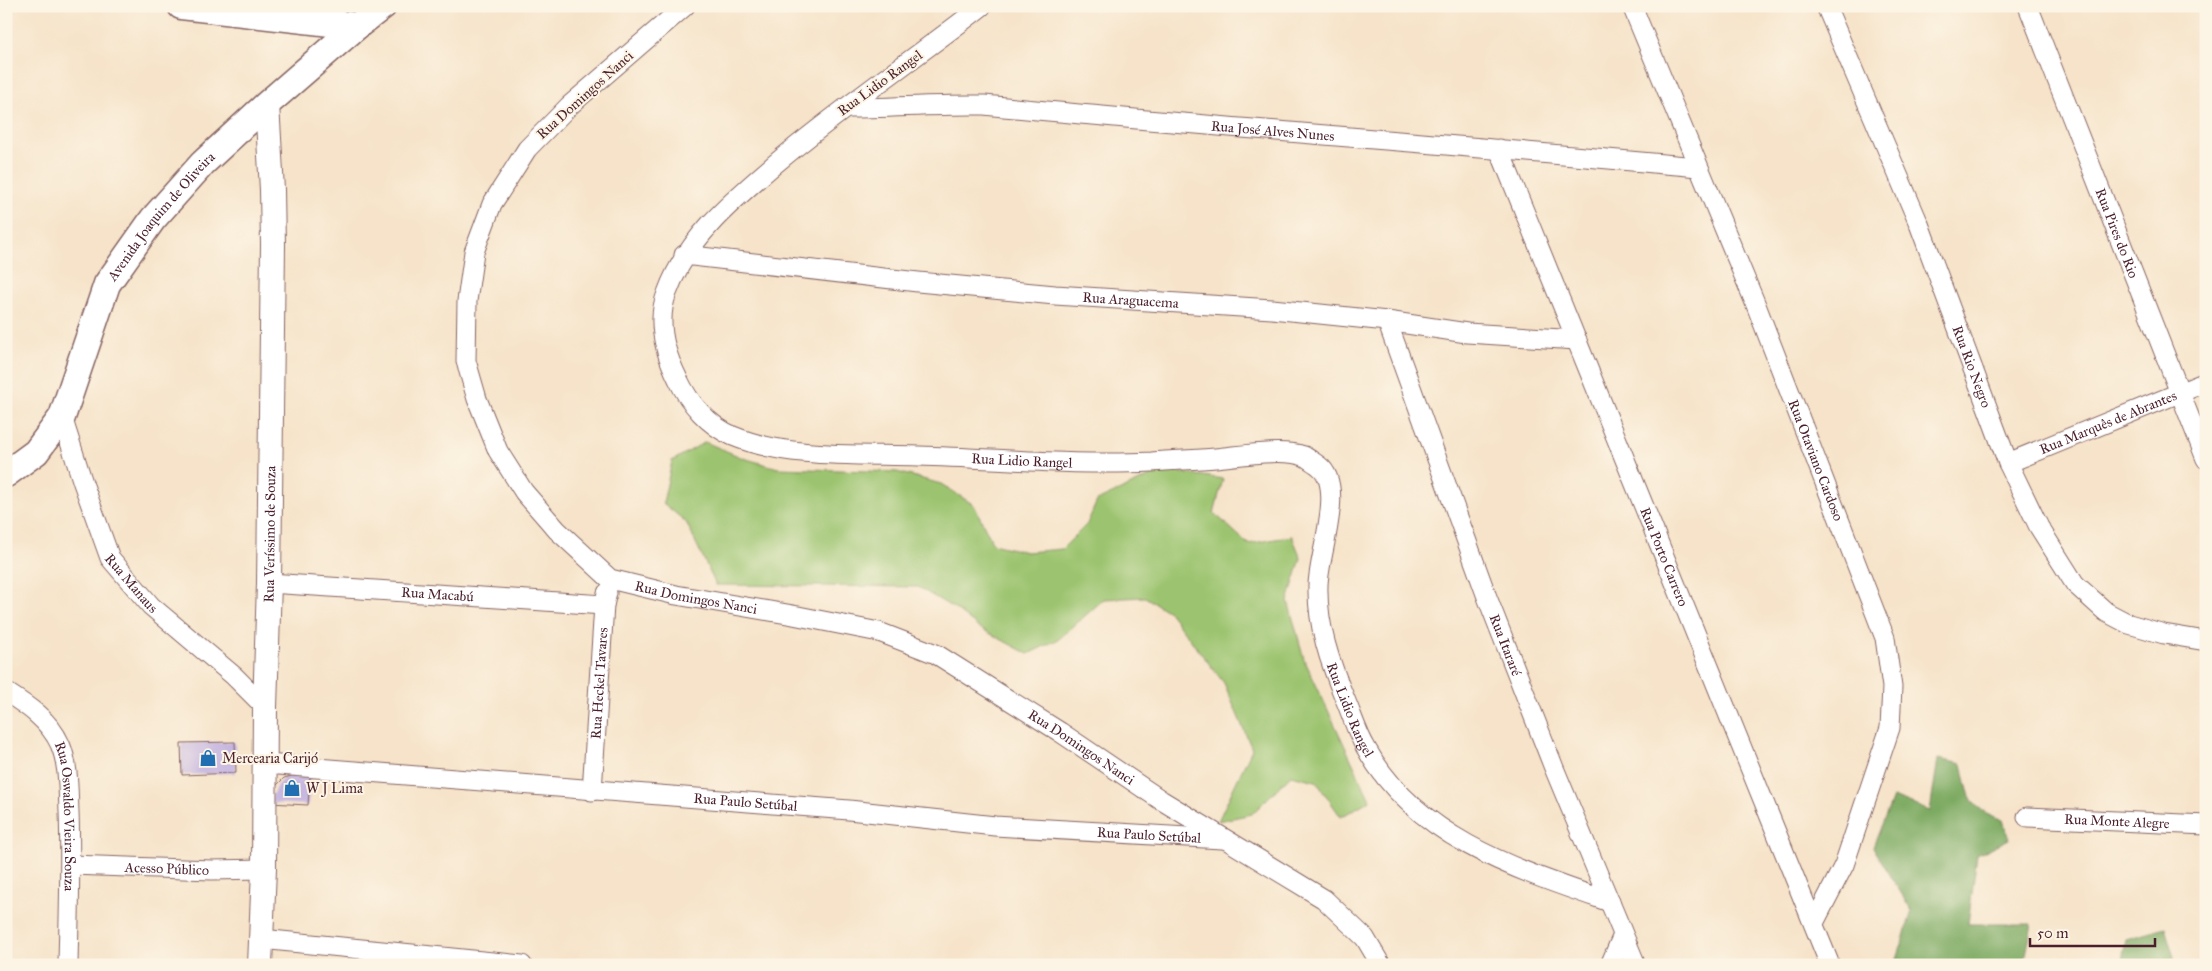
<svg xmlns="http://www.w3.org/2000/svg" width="2212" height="971" font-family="'IM FELL Great Primer',serif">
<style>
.green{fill:#9cc470;stroke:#73724e}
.forest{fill:#7daa62;stroke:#646446}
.building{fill:#c1b0e0}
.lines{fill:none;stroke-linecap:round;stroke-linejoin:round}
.minor-casing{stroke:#866462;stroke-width:21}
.tertiary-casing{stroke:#866462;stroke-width:26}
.secondary-casing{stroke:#866462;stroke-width:29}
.minor{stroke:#fff;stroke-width:19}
.tertiary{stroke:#fff;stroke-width:24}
.secondary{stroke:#fff;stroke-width:26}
.labels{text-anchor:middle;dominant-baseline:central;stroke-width:4;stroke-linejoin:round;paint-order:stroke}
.street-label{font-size:14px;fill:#4a1f2b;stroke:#fcf5e5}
.poi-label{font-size:14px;fill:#4a1f2b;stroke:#fcf5e5;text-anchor:start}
</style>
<rect width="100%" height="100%" fill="#fcf5e5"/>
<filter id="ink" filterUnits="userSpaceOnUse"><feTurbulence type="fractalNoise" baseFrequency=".02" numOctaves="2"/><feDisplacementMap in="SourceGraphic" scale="10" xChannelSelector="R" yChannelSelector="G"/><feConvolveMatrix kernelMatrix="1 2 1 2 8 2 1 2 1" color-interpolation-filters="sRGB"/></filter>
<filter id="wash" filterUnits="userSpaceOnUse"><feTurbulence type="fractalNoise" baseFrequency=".0096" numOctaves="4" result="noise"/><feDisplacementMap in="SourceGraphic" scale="20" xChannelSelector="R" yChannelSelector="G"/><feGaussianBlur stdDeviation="1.12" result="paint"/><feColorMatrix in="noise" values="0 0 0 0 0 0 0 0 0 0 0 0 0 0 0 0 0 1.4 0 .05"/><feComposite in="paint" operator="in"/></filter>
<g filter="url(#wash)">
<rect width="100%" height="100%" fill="#f6e3c9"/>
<!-- green -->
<path class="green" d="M705 442 743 458 778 468 897 472 941 484 974 505 993 544 1026 552 1062 549 1087 524 1097 501 1163 470 1223 479 1214 513 1248 544 1292 536 1301 558 1288 601 1304 659 1370 800 1341 817 1316 781 1291 775 1252 814 1218 821 1252 749 1224 683 1169 612 1145 597 1104 599 1059 639 1028 654 978 627 955 609 918 587 716 585 686 522 663 503 672 461Z"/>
<!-- forest -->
<g class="forest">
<path d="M1938 759 1962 764C1970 798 1967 807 2003 820L2009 839 1977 855 1968 924H2032L2024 965H1895L1912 911 1873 847 1893 797 1930 811Z"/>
<path d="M2165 928 2174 957 2173 965H2121L2126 939Z"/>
</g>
<g id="blocks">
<!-- building -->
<g class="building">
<path d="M235 742 236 773 182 775 181 743Z"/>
<path d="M292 776 310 777 308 805 269 803 277 785 284 778Z"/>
</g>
</g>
</g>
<g filter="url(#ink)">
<use href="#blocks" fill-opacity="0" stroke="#866462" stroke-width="1"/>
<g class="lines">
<!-- minor casing -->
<g class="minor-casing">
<g id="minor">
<path id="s1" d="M685 6 569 106 527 149 492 204 474 252 467 301 466 361 477 399 498 451 524 492 557 530 610 579 676 595 793 615 879 632 936 654 1060 732 1161 800 1324 899 1365 938 1381 965"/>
<path id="s2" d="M982 6C913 60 841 108 775 164 732 201 687 238 667 293 656 321 665 353 678 379 689 403 709 426 733 436 788 459 860 454 919 456 997 458 1075 466 1152 462 1173 460 1194 460 1215 458 1239 456 1281 448 1304 456 1306 457 1318 465 1319 466 1346 486 1318 556 1318 586 1317 625 1330 663 1345 699 1352 715 1357 733 1366 748 1415 838 1520 871 1610 902"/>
<path id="s3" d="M1632 6 1756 305 1885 638 1892 687 1890 728 1844 865 1814 923"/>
<path id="s4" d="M1826 6 1919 224 2008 463 2039 527 2075 584 2106 612 2129 624 2164 634 2206 641"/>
<path id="s5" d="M2028 6 2206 459"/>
<path id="s6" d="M846 108C892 108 938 104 984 105 1222 128 1460 145 1698 167"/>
<path id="s7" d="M1499 149 1830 965"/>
<path id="s8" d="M684 255 918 282 1055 295 1272 309 1387 321 1467 333 1577 340"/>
<path id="s9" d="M1387 321 1487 597 1554 768 1636 965"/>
<path id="s10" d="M62 417 83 483 110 558 151 606 234 676 265 707"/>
<path id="s11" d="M2008 463 2206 382"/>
<path id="s12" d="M269 583 604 605"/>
<path id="s13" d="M6 692C28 706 49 720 60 744 69 765 68 790 69 812 71 863 69 914 68 965"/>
<path id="s14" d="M266 764 849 810 995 826 1222 839"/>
<path id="s15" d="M592 791 604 605 607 593"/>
<path id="s16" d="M2027 817 2206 825"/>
<path id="s17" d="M71 865 212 870 264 869"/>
<path d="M261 939 522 965"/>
<path d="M1610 965 1623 935"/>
</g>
</g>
<!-- tertiary casing -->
<g class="tertiary-casing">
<g id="tertiary">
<path id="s18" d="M260 965 264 869 265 707 269 583 273 245 272 190 267 104"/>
</g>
</g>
<!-- secondary casing -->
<g class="secondary-casing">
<g id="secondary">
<path d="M181 6 357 26"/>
<path id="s19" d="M6 474 36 452 62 417 107 284 153 219 203 163 267 104 357 26 383 6"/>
</g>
</g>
<!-- minor -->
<use href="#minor" class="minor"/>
<!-- tertiary -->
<use href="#tertiary" class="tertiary"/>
<!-- secondary -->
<use href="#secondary" class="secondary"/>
</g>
</g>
<!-- icons -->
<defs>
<g id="shop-bare" transform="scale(1.35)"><path d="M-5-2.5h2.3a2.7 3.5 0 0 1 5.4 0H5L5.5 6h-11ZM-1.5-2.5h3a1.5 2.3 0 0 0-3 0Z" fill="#1f6fb2" stroke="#fcf5e5" stroke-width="2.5" paint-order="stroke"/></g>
</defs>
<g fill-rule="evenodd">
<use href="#shop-bare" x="208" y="758"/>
<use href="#shop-bare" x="292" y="788"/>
</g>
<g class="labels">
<!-- street labels -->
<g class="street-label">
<text transform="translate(880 83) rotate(-36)">Rua Lidio Rangel</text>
<text transform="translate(585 95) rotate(-42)">Rua Domingos Nanci</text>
<text stroke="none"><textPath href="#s6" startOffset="428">Rua José Alves Nunes</textPath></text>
<text stroke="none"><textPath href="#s19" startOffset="308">Avenida Joaquim de Oliveira</textPath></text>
<text stroke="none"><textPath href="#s5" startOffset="244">Rua Pires do Rio</textPath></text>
<text stroke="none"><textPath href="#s8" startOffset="449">Rua Araguacema</textPath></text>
<text stroke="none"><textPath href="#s4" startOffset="389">Rua Rio Negro</textPath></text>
<text stroke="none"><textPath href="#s11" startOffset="108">Rua Marquês de Abrantes</textPath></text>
<text stroke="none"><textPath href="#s2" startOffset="892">Rua Lidio Rangel</textPath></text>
<text stroke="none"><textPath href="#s3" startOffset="490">Rua Otaviano Cardoso</textPath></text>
<text stroke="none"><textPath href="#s18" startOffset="431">Rua Veríssimo de Souza</textPath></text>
<text stroke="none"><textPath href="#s7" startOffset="440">Rua Porto Carrero</textPath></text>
<text stroke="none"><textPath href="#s10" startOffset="182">Rua Manaus</textPath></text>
<text stroke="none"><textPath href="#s12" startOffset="169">Rua Macabú</textPath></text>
<text stroke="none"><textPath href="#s1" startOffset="794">Rua Domingos Nanci</textPath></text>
<text stroke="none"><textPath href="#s9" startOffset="345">Rua Itararé</textPath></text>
<text stroke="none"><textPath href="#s15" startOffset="108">Rua Heckel Tavares</textPath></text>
<text stroke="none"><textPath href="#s2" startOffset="1446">Rua Lidio Rangel</textPath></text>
<text stroke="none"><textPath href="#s1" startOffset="1214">Rua Domingos Nanci</textPath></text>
<text stroke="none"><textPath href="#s14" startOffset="481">Rua Paulo Setúbal</textPath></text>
<text stroke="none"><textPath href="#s13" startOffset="149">Rua Oswaldo Vieira Souza</textPath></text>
<text stroke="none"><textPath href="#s16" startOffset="90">Rua Monte Alegre</textPath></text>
<text stroke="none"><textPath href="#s14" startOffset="886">Rua Paulo Setúbal</textPath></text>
<text stroke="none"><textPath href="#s17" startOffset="96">Acesso Público</textPath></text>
</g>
<!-- poi labels -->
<g class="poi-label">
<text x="222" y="758">Mercearia Carijó</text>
<text x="306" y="788">W J Lima</text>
</g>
</g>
<!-- margin -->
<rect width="2212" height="971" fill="none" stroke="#fcf5e5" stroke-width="25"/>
<!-- scale -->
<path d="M2030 938v8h125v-8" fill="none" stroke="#4a1f2b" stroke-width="2.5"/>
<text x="2037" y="938" font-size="15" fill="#4a1f2b" stroke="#fcf5e5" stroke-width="4" paint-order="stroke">50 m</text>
</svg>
